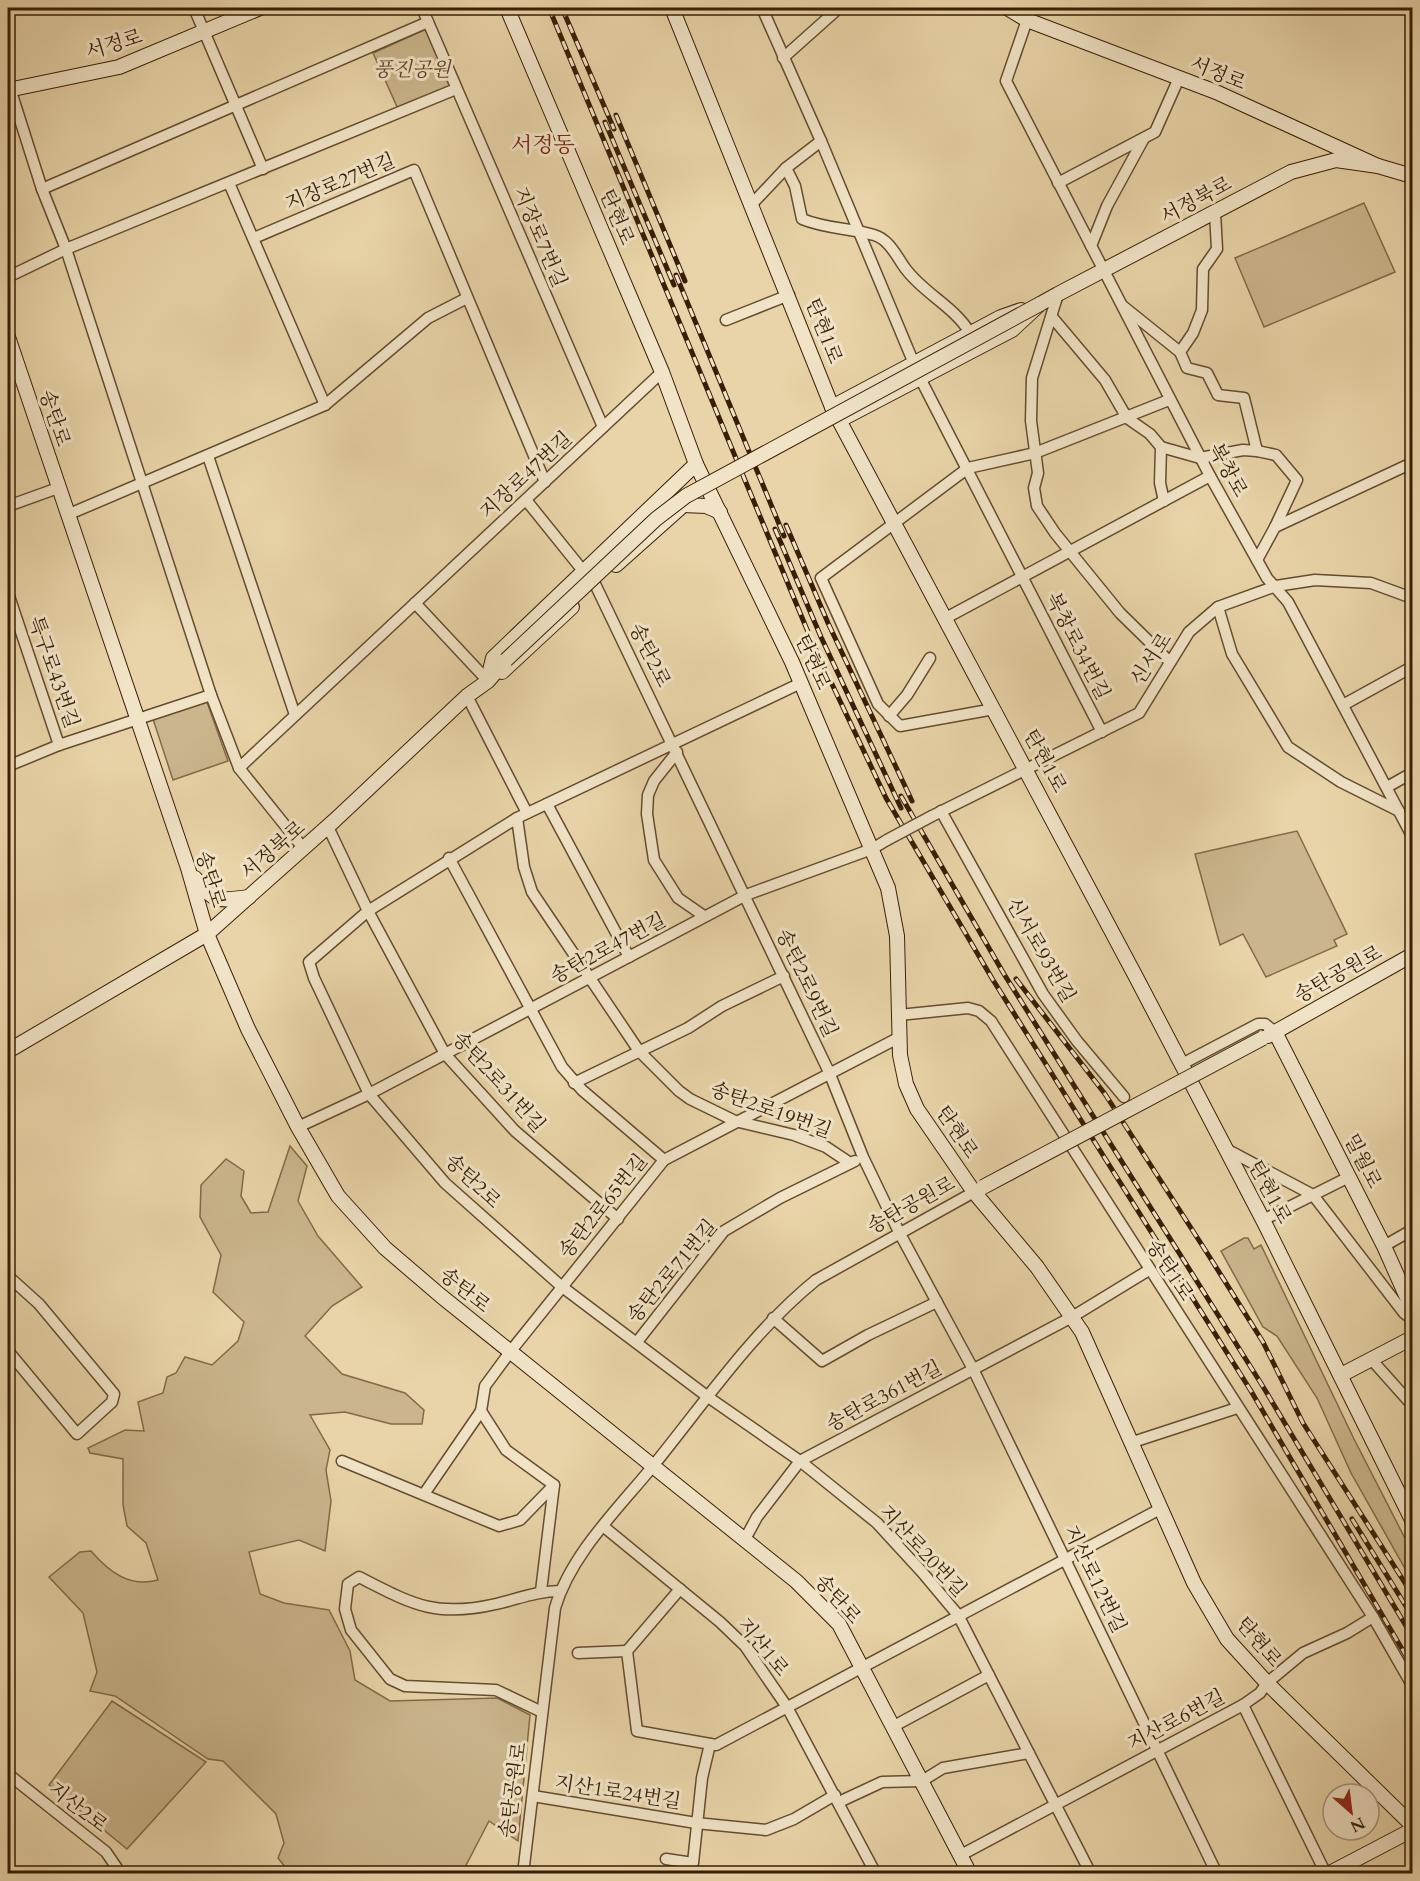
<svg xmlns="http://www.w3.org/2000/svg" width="1420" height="1881" font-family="Cardo,'Noto Serif KR',serif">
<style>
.green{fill:#cab58c;stroke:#826a48;stroke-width:1.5}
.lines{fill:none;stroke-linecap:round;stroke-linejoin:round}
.street-casing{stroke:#654c2e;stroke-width:13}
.secondary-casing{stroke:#391e05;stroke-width:16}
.street{stroke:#f0e3c6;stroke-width:10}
.secondary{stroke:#f0e3c6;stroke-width:14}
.rail-casing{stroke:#391e05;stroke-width:5}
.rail{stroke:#f0e3c6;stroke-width:3;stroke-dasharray:9;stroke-linecap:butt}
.street-bridge-casing{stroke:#654c2e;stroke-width:13;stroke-linecap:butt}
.secondary-bridge-casing{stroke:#391e05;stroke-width:16;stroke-linecap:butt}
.street-bridge{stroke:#f0e3c6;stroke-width:10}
.secondary-bridge{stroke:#f0e3c6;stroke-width:14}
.labels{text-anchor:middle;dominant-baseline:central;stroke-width:6;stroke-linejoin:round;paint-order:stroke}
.street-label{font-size:20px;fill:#391e05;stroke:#f0e3c6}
.park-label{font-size:20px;font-style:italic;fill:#5d4427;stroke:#f0e3c6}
.quarter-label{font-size:22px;fill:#7a1f14;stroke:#f0e3c6}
</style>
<rect width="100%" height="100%" fill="#e8d4a8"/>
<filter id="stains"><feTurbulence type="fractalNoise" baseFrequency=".00333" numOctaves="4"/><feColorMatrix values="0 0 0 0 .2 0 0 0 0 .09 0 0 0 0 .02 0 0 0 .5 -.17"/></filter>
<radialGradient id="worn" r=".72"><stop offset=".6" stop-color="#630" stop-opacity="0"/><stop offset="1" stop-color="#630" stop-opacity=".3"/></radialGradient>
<!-- green -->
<g class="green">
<path d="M426 29 450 86 398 109 373 53Z"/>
<path d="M1364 203 1395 272 1264 327 1235 258Z"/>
<path d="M207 702 228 761 173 780 153 719Z"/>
<path d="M1297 831 1347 934 1334 940 1337 946 1266 977 1243 934 1220 945 1195 854Z"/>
<path d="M290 1146 307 1166 298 1201 318 1236 362 1287 332 1306 305 1336 342 1374 405 1393 424 1410 422 1424H391L345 1412 310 1415 330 1450 326 1470 331 1501 325 1551 299 1540 249 1552 260 1594 284 1603 329 1610 350 1651 355 1680 390 1701 497 1698 530 1715 518 1841 489 1821 462 1873H290L278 1858 284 1843 276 1814 223 1761 208 1759 115 1696 90 1691 97 1672 83 1613 49 1577 80 1552 91 1551C109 1572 130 1588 158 1580L146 1543 127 1526 123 1505V1459L90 1453 88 1448 125 1430 144 1431 138 1402 163 1393 167 1377 176 1373 185 1357 212 1365 238 1341 244 1322 213 1292 221 1255 200 1217 201 1185 226 1159 244 1171 241 1196 251 1213 268 1212Z"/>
<path d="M1244 1238H1248L1254 1249 1261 1245 1354 1439 1412 1552V1581L1351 1473 1317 1398 1277 1336 1263 1327 1221 1251Z"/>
<path d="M112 1701 206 1762 127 1849 49 1785Z"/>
</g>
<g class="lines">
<!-- street casing -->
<g class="street-casing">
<g id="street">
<path d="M194 8 263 169"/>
<path d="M422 8 603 427"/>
<path d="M762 8 821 141 786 168 795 186 802 219C826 229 850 228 874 235 889 239 897 257 905 268 924 294 954 306 970 333"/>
<path d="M1027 20 1006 81 1210 476 1267 578 1288 602 1412 836"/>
<path d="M783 58 839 8"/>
<path d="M8 82 42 189 66 249 211 695 239 768 304 849"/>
<path d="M821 141 920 378 1102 732"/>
<path d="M229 183 325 405"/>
<path d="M1058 183 1155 132 1179 78"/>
<path d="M42 189 428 22"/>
<path d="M752 204 786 168"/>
<path d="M254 238 414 170 545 482"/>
<path d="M1091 246 1107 206 1143 140"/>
<path d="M8 277 66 249 456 89"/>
<path d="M1058 294 1032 378 1031 421 1038 473 1034 488 1037 506 1055 533 1120 613 1170 662"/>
<path d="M1124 307 1180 352"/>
<path d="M1052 317 1105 380 1127 418 1150 434 1161 447 1160 483 1164 501"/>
<path d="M726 320 789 295"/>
<path d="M1161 447 1200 458 1243 450 1257 451 1244 398 1218 395 1207 373 1187 368 1180 352 1193 333 1202 310 1203 269 1217 249 1215 213"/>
<path d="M1257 451 1276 455 1297 480 1275 527"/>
<path d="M208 456 295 715"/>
<path d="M526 500 584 572"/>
<path d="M8 506 58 488"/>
<path d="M67 515 325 405 428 318 467 298"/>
<path d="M1257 560 1275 527 1412 463"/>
<path d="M595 584 829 1072 863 1157 899 1232 973 1369 1217 1874"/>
<path d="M8 593 59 745"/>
<path d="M415 603 488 681"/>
<path d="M1218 607 1232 654 1288 747 1341 782 1399 811"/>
<path d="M944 619 1210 476"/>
<path d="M801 683 517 818 368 911 309 962 314 978 369 1094 445 1183 561 1286 708 1397 800 1461 877 1523 922 1572 958 1615 1091 1874"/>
<path d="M467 696 527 813"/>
<path d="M1343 705 1412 667"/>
<path d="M994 709 900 726 878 704 821 578 968 468 1035 453 1169 400"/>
<path d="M889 716 907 695 930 658"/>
<path d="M677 752 654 781 648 795 647 814 654 860 678 898 704 916"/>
<path d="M8 766 59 745 211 695"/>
<path d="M239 768 662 372"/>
<path d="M1387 787 1412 773"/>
<path d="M547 804 629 957"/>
<path d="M941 811 1043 994 1077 1041 1124 1097"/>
<path d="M932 816 1139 713 1189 632 1218 607 1276 586 1315 580 1371 583 1412 598"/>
<path d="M517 818 524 867 532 892 639 1051 679 1091 690 1099 735 1121 794 1135 826 1147 850 1163"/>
<path d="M328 827 368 911 445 1054 515 1131 618 1219"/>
<path d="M449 858 562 1067 582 1090 664 1160"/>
<path d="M899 1015 968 1008 979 1011 991 1021 1373 1617 1412 1685"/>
<path d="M1182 1064 1258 1024H1265L1275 1032"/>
<path d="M574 1083 688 1028 722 1006 784 976"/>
<path d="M298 1127 369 1094 746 895 872 849 887 840"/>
<path d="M1226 1149 1313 1195 1404 1313 1412 1319"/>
<path d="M1263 1220 1349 1177"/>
<path d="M1384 1246 1412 1230"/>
<path d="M8 1276 39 1304 114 1394 112 1402 77 1434 8 1351"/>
<path d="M773 1318 822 1361 868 1335 937 1302"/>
<path d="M637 1342 724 1231 780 1198 855 1161"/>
<path d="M1371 1359 1412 1405"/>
<path d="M1130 1443 1237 1408"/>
<path d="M342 1461 499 1526 520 1520 554 1485 506 1450 481 1411 485 1386 510 1352 664 1160 900 1037"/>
<path d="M424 1494 481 1411"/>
<path d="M604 1527 720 1622 745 1646 787 1707 876 1874"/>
<path d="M744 1541 757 1517 800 1461 1072 1317 1149 1270"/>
<path d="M680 1589 627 1651 637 1731 716 1745 1160 1509"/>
<path d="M541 1591 554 1485"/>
<path d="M578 1653 627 1651"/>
<path d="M1243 1705 1326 1874"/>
<path d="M542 1712 496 1690 405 1686 390 1679 351 1630 345 1609 348 1584 359 1577C412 1604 435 1618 496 1604 518 1599 537 1591 560 1591"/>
<path d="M894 1726 989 1675"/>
<path d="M8 1774 106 1852 121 1874"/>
<path d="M533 1796 696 1823 766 1830 794 1819 835 1795"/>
<path d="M839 1802 882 1782 922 1781 943 1768 1029 1753"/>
<path d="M961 1855 1243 1705 1260 1693 1267 1683 1303 1653 1347 1633 1373 1617"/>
<path d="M666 1859 693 1863 702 1778 710 1744"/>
<path d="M523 1874 555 1608C571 1554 618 1509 653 1466 705 1402 752 1332 816 1280L974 1192"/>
</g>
</g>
<!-- secondary casing -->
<g class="secondary-casing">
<g id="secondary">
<path d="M507 8 662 372 696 464 792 662 888 888 897 936 900 1055 906 1084 917 1109 974 1192 1037 1267 1082 1332 1194 1583 1227 1639 1267 1683 1412 1825"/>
<path d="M672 8 832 407 1136 977 1263 1220 1412 1520"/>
<path d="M1007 8 1027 20 1216 92 1378 166 1412 176"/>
<path d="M8 90 119 67 260 8"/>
<path d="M8 337 188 868 207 934 248 1029 298 1127 338 1196 385 1248 441 1296 796 1581 839 1624 970 1874"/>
<path d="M832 407 1001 317 1021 310"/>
<path d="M840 420 1012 330 1040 304 1058 294 1291 172 1336 160 1378 166"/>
<path d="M683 505 706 506 720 512"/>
<path d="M616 565 680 508"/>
<path d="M502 672 572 607"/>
<path d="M488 679 493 658 696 464"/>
<path d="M195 878C212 903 221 901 249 897"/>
<path d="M1275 1032 1384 1246 1412 1309"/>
<path d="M1268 1036 1412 955"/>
<path d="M8 1051 207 934 335 820 467 696 488 681 506 660"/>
<path d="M1341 1375 1412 1338"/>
<path d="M1328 1874 1412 1830"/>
</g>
</g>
<!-- street -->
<use href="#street" class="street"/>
<!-- secondary -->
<use href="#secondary" class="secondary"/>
<!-- rail casing -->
<g class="rail-casing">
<g id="rail">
<path d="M549 8 813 644 886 798 993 980 1251 1391 1412 1666"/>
<path d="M562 8 614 129"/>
<path d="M616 115 685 281"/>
<path d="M605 122 674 285"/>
<path d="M676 275 784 536"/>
<path d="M786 525 828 623 912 801"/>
<path d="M775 529 821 637 901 808"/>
<path d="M901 796 1004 974 1262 1385 1412 1636"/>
<path d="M1016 979 1105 1094 1209 1256 1263 1342 1303 1423 1412 1594"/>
<path d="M1352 1519 1412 1616"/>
</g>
</g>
<!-- rail -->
<use href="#rail" class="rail"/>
<!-- street-bridge casing -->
<g class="street-bridge-casing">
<path id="street-bridge" d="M887 840 932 816"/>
</g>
<!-- secondary-bridge casing -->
<g class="secondary-bridge-casing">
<g id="secondary-bridge">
<path d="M506 660 656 519 686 496 1040 304"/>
<path d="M983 1187 1263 1038"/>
</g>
</g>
<!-- street-bridge -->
<use href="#street-bridge" class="street-bridge"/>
<!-- secondary-bridge -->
<use href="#secondary-bridge" class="secondary-bridge"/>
</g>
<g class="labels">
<!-- street labels -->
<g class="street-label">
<text transform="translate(114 44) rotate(-17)">서정로</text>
<text transform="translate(1218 73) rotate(22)">서정로</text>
<text transform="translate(340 182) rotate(-23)">지장로27번길</text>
<text transform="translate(1196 200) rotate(-28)">서정북로</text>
<text transform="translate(617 217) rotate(67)">탄현로</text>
<text transform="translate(540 237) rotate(67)">지장로7번길</text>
<text transform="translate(824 331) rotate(69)">탄현1로</text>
<text transform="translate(55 418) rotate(72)">송탄로</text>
<text transform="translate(1228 470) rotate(61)">복창로</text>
<text transform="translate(526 475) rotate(-43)">지장로47번길</text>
<text transform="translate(1078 646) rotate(63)">복창로34번길</text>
<text transform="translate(650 655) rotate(64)">송탄2로</text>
<text transform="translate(1151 659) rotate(-57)">신서로</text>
<text transform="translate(813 662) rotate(66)">탄현로</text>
<text transform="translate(54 672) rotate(71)">특구로43번길</text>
<text transform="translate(1045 761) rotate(62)">탄현1로</text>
<text transform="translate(273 850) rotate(-41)">서정북로</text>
<text transform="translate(211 879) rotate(73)">송탄로</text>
<text transform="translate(608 948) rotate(-28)">송탄2로47번길</text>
<text transform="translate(1041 950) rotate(60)">신서로93번길</text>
<text transform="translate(1338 974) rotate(-29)">송탄공원로</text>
<text transform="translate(807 983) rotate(65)">송탄2로9번길</text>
<text transform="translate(499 1082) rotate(48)">송탄2로31번길</text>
<text transform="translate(771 1110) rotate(20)">송탄2로19번길</text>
<text transform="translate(957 1132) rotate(56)">탄현로</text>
<text transform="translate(1363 1161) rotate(63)">밀월로</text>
<text transform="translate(473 1181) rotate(44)">송탄2로</text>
<text transform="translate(1270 1192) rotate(62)">탄현1로</text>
<text transform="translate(911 1205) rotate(-29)">송탄공원로</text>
<text transform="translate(603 1206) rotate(-51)">송탄2로65번길</text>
<text transform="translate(1170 1270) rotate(57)">송탄1로</text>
<text transform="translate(672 1271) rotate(-50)">송탄2로71번길</text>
<text transform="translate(465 1290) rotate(39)">송탄로</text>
<text transform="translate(884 1396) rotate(-28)">송탄로361번길</text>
<text transform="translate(923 1551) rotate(47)">지산로20번길</text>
<text transform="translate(1095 1579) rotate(64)">지산로12번길</text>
<text transform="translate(838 1599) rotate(49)">송탄로</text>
<text transform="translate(1259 1642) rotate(50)">탄현로</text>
<text transform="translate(763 1647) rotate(51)">지산1로</text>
<text transform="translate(1176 1720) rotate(-28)">지산로6번길</text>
<text transform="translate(513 1790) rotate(-82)">송탄공원로</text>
<text transform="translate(618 1792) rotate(9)">지산1로24번길</text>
<text transform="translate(78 1807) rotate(38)">지산2로</text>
</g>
<!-- park labels -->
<g class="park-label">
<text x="412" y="69">풍진공원</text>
</g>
<!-- quarter labels -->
<g class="quarter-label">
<text x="543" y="145">서정동</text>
</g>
</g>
<!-- margin -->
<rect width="1420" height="1881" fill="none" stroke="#e8d4a8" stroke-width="30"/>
<rect x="9" y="9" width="1402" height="1863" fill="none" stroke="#391e05" stroke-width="3"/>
<rect x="15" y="15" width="1390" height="1851" fill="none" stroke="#391e05" stroke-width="1.5"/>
<!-- north arrow -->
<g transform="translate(1351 1812) rotate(152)"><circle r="28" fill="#f0e3c6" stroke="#a79479" stroke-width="1.5"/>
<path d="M0-4.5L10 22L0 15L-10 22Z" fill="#8f2418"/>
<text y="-9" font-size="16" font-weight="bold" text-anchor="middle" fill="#391e05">N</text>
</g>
<rect width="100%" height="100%" filter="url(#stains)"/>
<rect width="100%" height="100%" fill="url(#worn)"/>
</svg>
